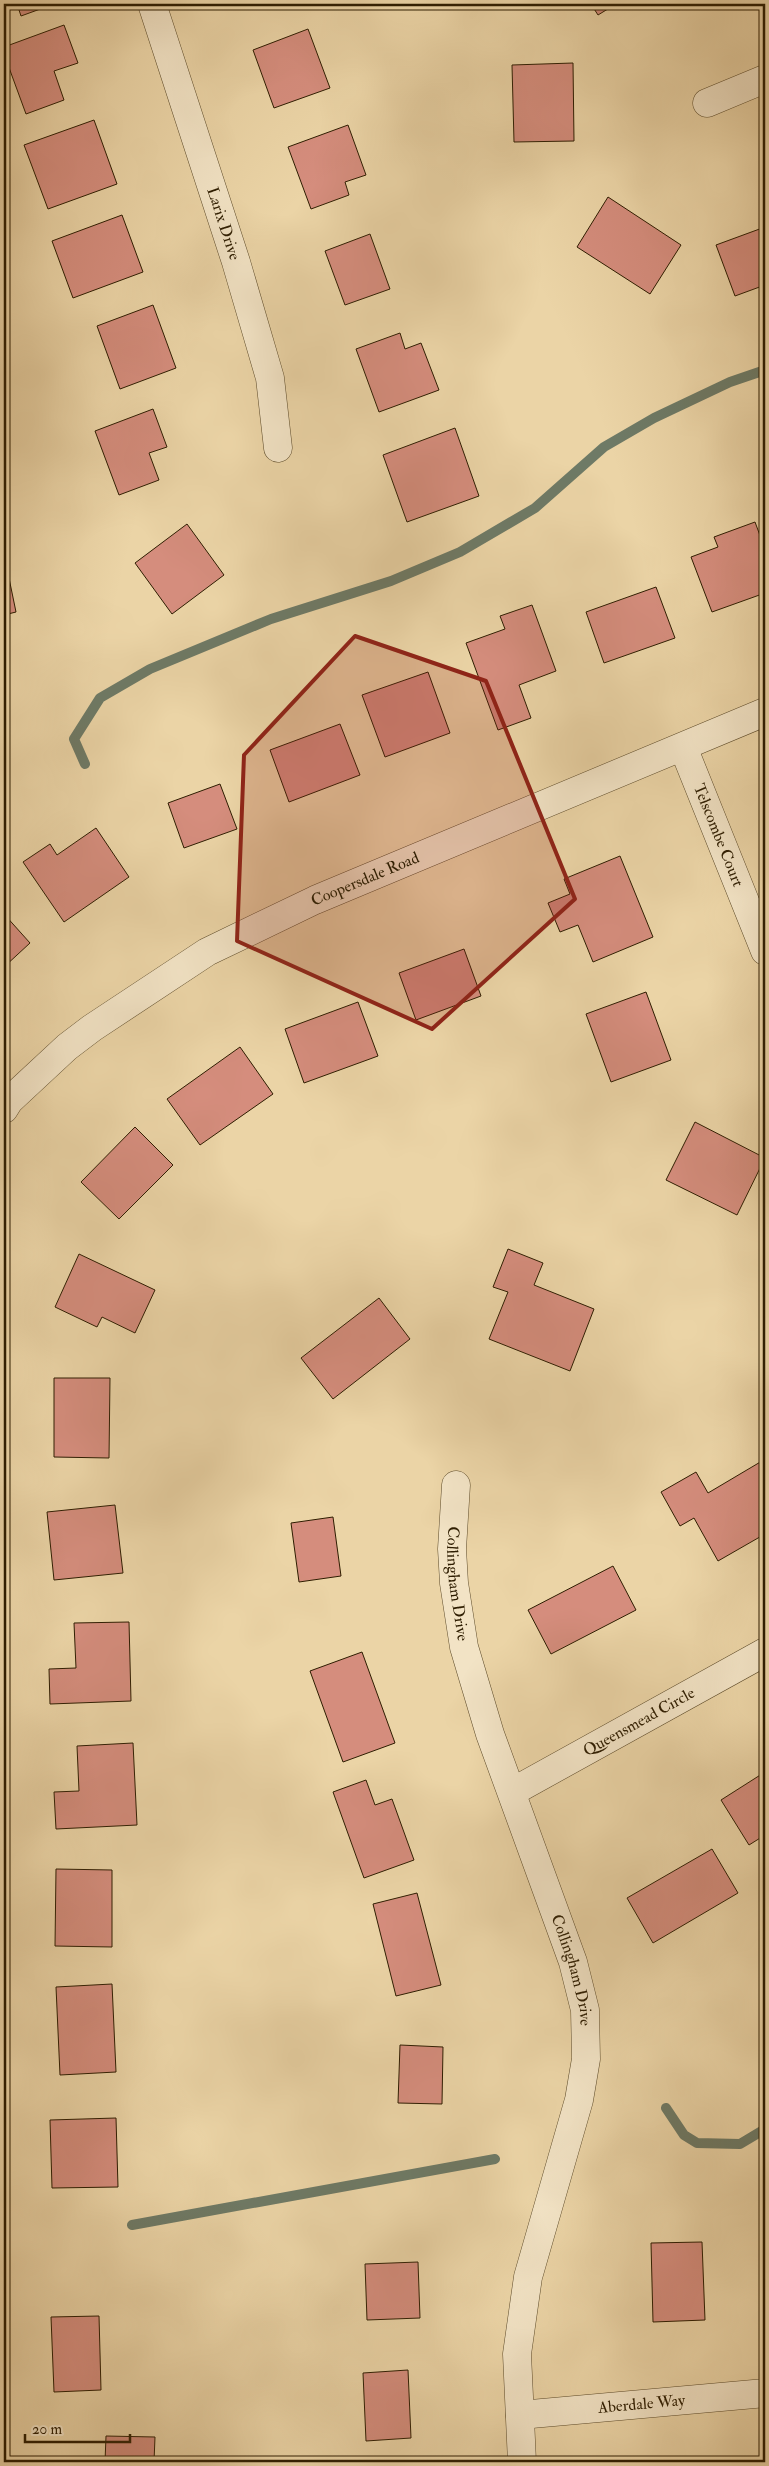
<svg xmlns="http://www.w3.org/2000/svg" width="769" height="2466" font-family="'IM FELL Double Pica',serif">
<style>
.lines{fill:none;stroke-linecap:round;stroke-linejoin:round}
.stream{stroke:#6e7a66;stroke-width:10}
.building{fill:#d58d7d;stroke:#2e1d01}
.minor-casing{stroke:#5d4b2a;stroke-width:29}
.minor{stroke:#f2e3c5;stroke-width:28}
.marked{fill:#8f2418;fill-opacity:0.2;stroke:#8f2418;stroke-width:4;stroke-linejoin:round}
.labels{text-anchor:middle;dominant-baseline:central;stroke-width:4;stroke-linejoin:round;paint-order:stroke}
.street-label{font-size:16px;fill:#2e1d01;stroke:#f2e3c5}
</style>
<rect width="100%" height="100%" fill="#ebd4a6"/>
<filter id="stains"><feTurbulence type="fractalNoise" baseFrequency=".004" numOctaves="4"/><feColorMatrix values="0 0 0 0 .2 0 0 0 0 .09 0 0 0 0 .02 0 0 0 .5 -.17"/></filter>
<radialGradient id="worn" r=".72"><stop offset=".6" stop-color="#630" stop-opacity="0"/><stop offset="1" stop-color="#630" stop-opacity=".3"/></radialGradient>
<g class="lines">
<!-- stream -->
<g class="stream">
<path d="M85 764 74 739 100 698 150 669 271 619 391 581 460 552 535 508 604 447 654 418 730 382 765 370"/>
<path d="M666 2108 684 2135 697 2143 740 2144 765 2129"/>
<path d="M132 2225 495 2159"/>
</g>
</g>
<!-- building -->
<g class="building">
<path d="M4 4H54L21 16 17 4 4 9Z"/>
<path d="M591 4H616L598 15Z"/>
<path d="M64 25 78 63 54 71 64 100 26 114 4 54V47Z"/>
<path d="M308 29 330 88 274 108 253 50Z"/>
<path d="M573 63 574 141 514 142 512 65Z"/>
<path d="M94 120 117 184 48 209 24 145Z"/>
<path d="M348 125 366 175 345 182 349 195 311 209 288 147Z"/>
<path d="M608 197 681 245 650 294 577 247Z"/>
<path d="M122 215 143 272 73 298 52 241Z"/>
<path d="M765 227V285L735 296 716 245Z"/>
<path d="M370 234 390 289 345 305 325 251Z"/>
<path d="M153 305 176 368 120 389 97 326Z"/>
<path d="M400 333 405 349 421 343 439 390 379 412 356 349Z"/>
<path d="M153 409 167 447 149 453 159 480 119 495 95 431Z"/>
<path d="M455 428 479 496 407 522 383 455Z"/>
<path d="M755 522 765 549V593L712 612 691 557 718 547 714 537Z"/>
<path d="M187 524 224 575 172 614 135 563Z"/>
<path d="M4 554 16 612 4 615Z"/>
<path d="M656 587 675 638 604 663 586 612Z"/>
<path d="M532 605 556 671 519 685 531 718 498 730 466 643 505 629 500 616Z"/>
<path d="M428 672 450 733 385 757 362 695Z"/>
<path d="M340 724 360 775 289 802 270 750Z"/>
<path d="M220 784 237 829 184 848 168 803Z"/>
<path d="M96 828 129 877 64 922 23 862 50 844 57 855Z"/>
<path d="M620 856 653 937 593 962 578 925 560 932 548 903 570 894 564 879Z"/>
<path d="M4 914 30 943 4 967Z"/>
<path d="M464 949 481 996 416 1020 399 973Z"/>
<path d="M646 992 671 1060 611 1082 586 1014Z"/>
<path d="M358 1002 378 1056 304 1083 285 1029Z"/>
<path d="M240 1047 273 1094 200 1145 167 1099Z"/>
<path d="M695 1122 765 1158 737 1215 666 1180Z"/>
<path d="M135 1127 173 1165 119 1219 81 1182Z"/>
<path d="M508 1249 543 1263 534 1285 594 1309 570 1371 489 1339 508 1292 493 1287Z"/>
<path d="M79 1254 155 1290 135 1333 102 1317 97 1327 55 1307Z"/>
<path d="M379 1298 410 1339 333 1399 301 1358Z"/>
<path d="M54 1378H110L109 1458 54 1457Z"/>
<path d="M762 1461 765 1468V1534L718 1561 694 1518 680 1526 661 1492 696 1472 708 1493Z"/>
<path d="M115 1505 123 1573 54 1580 47 1512Z"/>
<path d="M333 1517 341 1576 299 1582 291 1523Z"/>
<path d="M613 1566 636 1610 551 1654 528 1610Z"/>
<path d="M129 1622 131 1701 50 1704 49 1669 76 1668 74 1623Z"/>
<path d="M362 1652 395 1743 343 1762 310 1671Z"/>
<path d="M133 1743 137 1825 56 1829 54 1792 79 1791 77 1746Z"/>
<path d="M765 1772V1835L749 1845 721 1800Z"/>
<path d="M366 1780 375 1805 392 1799 414 1860 364 1878 333 1792Z"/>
<path d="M712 1849 738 1893 653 1943 627 1898Z"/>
<path d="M56 1869 112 1870V1947L55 1946Z"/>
<path d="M417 1893 441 1985 396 1996 373 1904Z"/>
<path d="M112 1984 116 2072 60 2075 56 1987Z"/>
<path d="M400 2045 443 2047 442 2104 398 2103Z"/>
<path d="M116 2118 118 2187 52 2188 50 2120Z"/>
<path d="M702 2242 705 2320 653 2322 651 2243Z"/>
<path d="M418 2262 420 2318 367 2320 365 2264Z"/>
<path d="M99 2316 101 2390 54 2392 51 2317Z"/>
<path d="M408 2370 411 2438 366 2441 363 2373Z"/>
<path d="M106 2436 155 2437 154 2462H105Z"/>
</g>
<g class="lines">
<!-- minor casing -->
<g class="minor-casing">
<g id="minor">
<path id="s1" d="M152 4 236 262 270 378 278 448"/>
<path d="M707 103 765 79"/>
<path id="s2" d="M683 747 765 951"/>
<path id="s3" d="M4 1109 9 1101 67 1047 92 1028 207 952 315 900 765 712"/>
<path id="s4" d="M456 1485 452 1549 454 1583 464 1647 490 1734 573 1962 585 2010 586 2059 579 2100 528 2277 517 2354 522 2462"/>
<path id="s5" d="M512 1792 765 1652"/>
<path id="s6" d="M520 2415 765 2393"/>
</g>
</g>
<!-- minor -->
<use href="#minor" class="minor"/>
</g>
<!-- marked area -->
<path class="marked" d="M355 636 486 681 575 899 432 1029 237 941 244 755Z"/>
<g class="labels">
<!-- street labels -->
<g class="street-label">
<text stroke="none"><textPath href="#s1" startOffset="231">Larix Drive</textPath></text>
<text stroke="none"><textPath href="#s2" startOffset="95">Telscombe Court</textPath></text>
<text stroke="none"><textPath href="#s3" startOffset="432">Coopersdale Road</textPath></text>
<text stroke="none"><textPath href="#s4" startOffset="99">Collingham Drive</textPath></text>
<text stroke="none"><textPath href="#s5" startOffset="145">Queensmead Circle</textPath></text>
<text stroke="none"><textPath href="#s4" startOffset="504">Collingham Drive</textPath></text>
<text stroke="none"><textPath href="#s6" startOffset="122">Aberdale Way</textPath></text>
</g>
</g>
<!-- margin -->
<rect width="769" height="2466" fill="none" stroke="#ebd4a6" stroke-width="20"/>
<rect x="5" y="5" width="759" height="2456" fill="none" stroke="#2e1d01" stroke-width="2.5"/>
<rect x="10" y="10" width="749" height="2446" fill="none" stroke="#2e1d01"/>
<!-- scale -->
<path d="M25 2434v8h105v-8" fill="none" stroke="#2e1d01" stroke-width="2.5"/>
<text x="32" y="2434" font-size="15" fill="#2e1d01" stroke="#f2e3c5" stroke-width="4" paint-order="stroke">20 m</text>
<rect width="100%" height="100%" filter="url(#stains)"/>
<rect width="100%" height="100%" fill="url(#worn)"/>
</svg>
